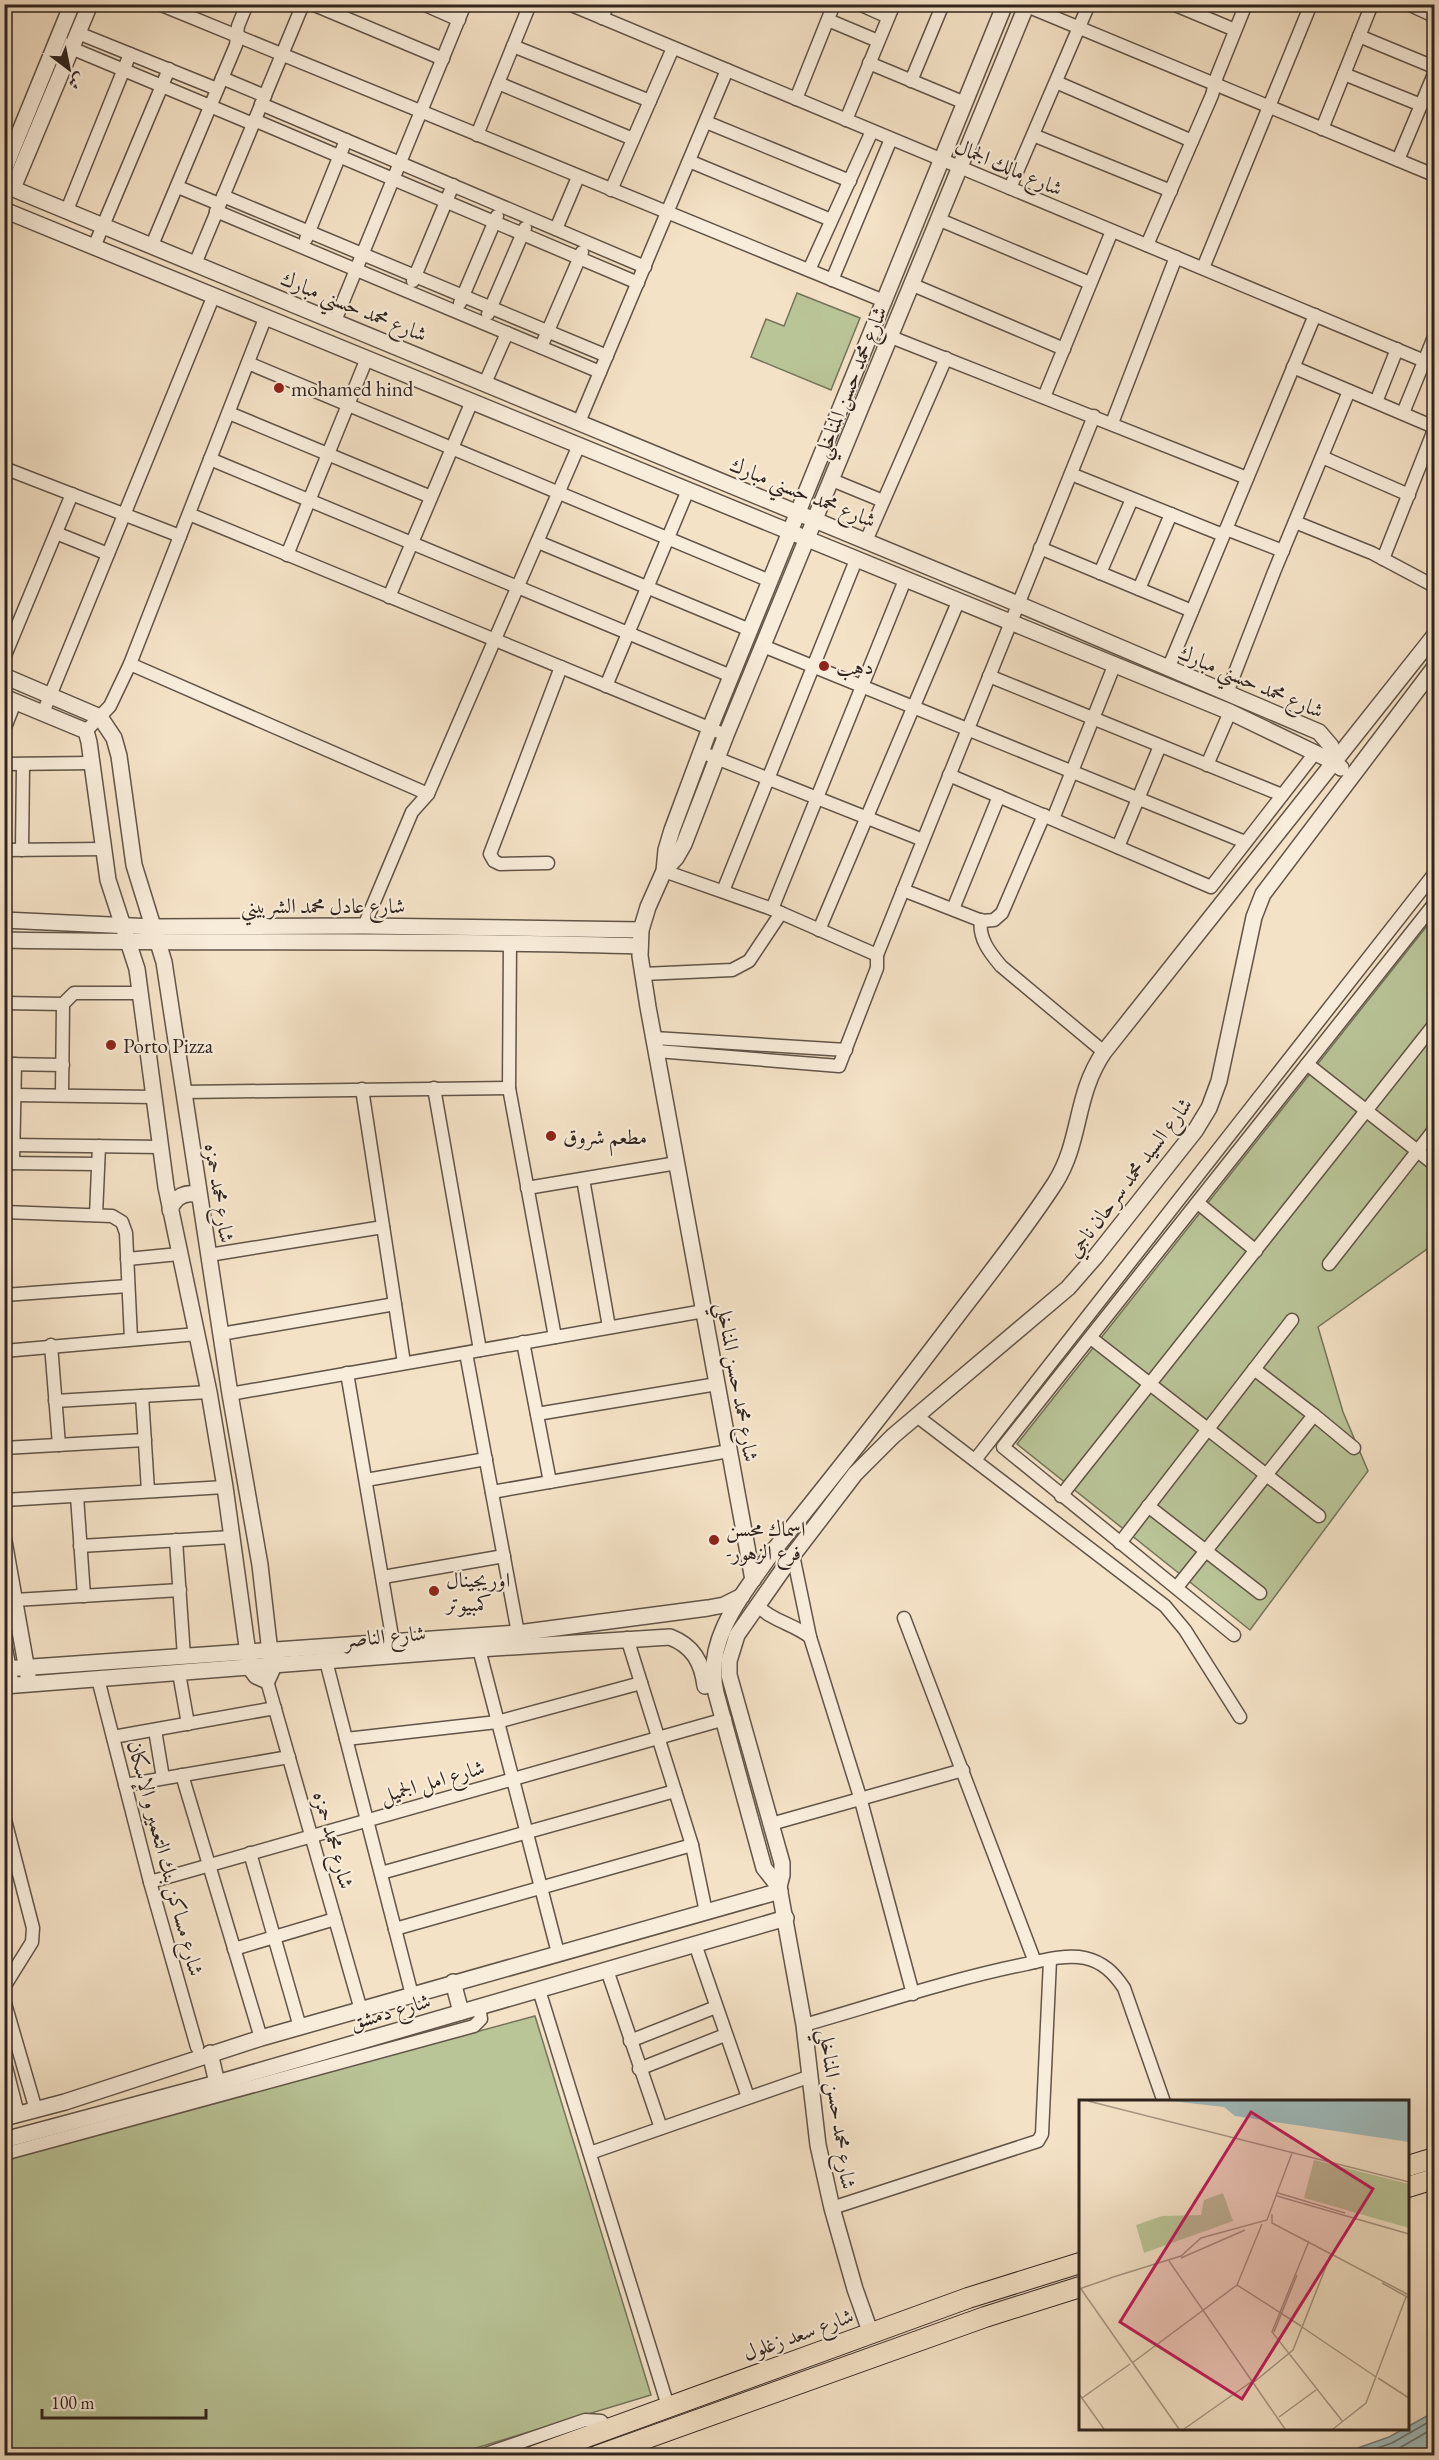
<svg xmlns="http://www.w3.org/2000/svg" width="1439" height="2460" font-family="'EB Garamond',Amiri,serif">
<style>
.green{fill:#b9c497;stroke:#74745a;stroke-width:1.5}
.water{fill:#9fbcbe;stroke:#737f7e;stroke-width:1.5}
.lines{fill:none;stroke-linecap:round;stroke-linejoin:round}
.shore{stroke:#68706e;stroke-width:1.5}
.minor-casing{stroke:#615448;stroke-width:15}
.tertiary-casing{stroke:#615448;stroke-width:18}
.primary-casing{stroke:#30241e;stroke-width:22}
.minor{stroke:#f8ecda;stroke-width:12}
.tertiary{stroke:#f8ecda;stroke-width:15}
.primary{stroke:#f4e2c6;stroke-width:20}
.poi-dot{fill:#8f2418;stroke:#f8ecda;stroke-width:2}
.labels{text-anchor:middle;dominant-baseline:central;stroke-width:4.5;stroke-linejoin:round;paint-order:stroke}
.street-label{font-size:21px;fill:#30241e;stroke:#f8ecda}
.poi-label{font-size:21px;fill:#30241e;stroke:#f8ecda;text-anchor:start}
.inset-road{fill:none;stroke:#a69683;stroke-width:1.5}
.view{fill:#c2185b;fill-opacity:0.15;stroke:#c2185b;stroke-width:3}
.inset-edge{fill:none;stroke:#30241e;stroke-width:3}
</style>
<rect width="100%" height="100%" fill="#f4e2c6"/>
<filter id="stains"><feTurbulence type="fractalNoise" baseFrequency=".00333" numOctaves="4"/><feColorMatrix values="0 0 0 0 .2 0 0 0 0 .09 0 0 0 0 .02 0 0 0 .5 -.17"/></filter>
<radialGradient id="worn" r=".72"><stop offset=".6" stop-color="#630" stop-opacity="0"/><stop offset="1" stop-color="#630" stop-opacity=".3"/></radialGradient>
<!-- green -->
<g class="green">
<path d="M797 293 860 318 831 390 751 357 766 319 784 326Z"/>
<path d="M1434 917V1244L1318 1327 1343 1412 1368 1471 1250 1630 1017 1444Z"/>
<path d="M535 2016 651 2395 453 2455 5 2456V2159Z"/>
</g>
<!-- water -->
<path class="water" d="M1434 2412V2455H1338L1389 2437Z"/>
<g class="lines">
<!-- shore -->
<g class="shore">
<path d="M1355 2456 1392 2443 1434 2419"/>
<path d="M1378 2456 1396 2450 1434 2428"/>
</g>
<!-- minor casing -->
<g class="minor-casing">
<g id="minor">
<path d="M159 4 884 301"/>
<path d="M312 4 443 59"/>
<path d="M423 4 459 20"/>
<path d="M569 4 1434 365"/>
<path d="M859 4 888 17"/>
<path d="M1022 4 1434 175"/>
<path d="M1173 4 1235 30"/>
<path d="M1408 4 1434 16"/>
<path d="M602 18 608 4"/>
<path d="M828 20 878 41"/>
<path d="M78 33 217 89"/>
<path d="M1359 36 1434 67"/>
<path d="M513 46 650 101"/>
<path d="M71 48 253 124"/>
<path d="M869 63 965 103"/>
<path d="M1344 74 1421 105"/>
<path d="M222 78 265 96"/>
<path d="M911 81 943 4"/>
<path d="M1056 82 1192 141"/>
<path d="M498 83 633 139"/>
<path d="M796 99 834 4"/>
<path d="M261 104 645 267"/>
<path d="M254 120 638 283"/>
<path d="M846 120 894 4"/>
<path d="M706 122 850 181"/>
<path d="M1322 129 1372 4"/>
<path d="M477 135 530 4"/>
<path d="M1033 135 1171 191"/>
<path d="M1398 160 1434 74"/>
<path d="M689 161 831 220"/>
<path d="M178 187 219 204"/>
<path d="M1010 188 1089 4"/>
<path d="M611 190 673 48"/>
<path d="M223 196 607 356"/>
<path d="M67 210 130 54"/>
<path d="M216 211 600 372"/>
<path d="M940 220 1090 283"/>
<path d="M556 229 578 177"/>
<path d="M306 239 346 140"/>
<path d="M152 245 236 45 238 26 247 4"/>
<path d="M1147 245 1212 95 1217 76 1246 4"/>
<path d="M94 247 169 69"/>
<path d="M195 264 303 4"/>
<path d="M1203 268 1311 4"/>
<path d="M809 270 872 131"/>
<path d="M832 280 891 139"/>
<path d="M413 281 453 185"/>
<path d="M913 285 1064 349"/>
<path d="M460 303 497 216"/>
<path d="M488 314 525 228"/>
<path d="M335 321 465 4"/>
<path d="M891 337 1247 478"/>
<path d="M541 347 582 252"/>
<path d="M248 363 770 581"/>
<path d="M1293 367 1434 427"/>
<path d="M485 383 507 333"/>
<path d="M1044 397 1112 231"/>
<path d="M1376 402 1397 349"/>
<path d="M229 413 431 497"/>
<path d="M1403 413 1434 337"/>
<path d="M579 422 727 70"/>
<path d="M1112 423 1176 257"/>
<path d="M1322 457 1409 495"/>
<path d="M210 459 731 676"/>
<path d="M4 468 180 536"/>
<path d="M1071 474 1223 535"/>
<path d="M832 480 883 501"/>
<path d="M189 514 726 735"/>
<path d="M1295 522 1372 553 1434 586"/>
<path d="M1226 529 1283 551"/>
<path d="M56 533 108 554"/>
<path d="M866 541 946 358"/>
<path d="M538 542 750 630"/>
<path d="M1040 548 1192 611"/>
<path d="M287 555 367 358"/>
<path d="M1383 559 1434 430"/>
<path d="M1100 573 1132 499"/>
<path d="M1139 589 1171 514"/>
<path d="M389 597 472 401"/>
<path d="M763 646 1245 842"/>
<path d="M4 658 72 494"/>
<path d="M130 664 428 794"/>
<path d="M1168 669 1315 315"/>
<path d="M989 676 1282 795"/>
<path d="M606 686 688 490"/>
<path d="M1227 693 1274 572 1349 391"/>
<path d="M43 713 214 295"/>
<path d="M4 730 15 702"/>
<path d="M86 731 110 706 130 664 266 316"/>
<path d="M701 752 923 840"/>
<path d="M4 764 93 763"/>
<path d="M1207 765 1230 712"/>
<path d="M949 775 1211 887 1315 753"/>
<path d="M1053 819 1114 666"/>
<path d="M1118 847 1160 746"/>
<path d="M4 850 104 849"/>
<path d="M22 850 23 766"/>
<path d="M548 863 500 864 494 861 490 854 561 667"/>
<path d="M664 871 772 909 877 955"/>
<path d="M903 890 982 921 994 920 1002 913 1044 815"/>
<path d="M723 891 856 560"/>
<path d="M772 909 905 580"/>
<path d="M953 909 999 796"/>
<path d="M981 920C978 938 990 953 1001 966L1104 1052"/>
<path d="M364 926 412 812 428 794 579 445"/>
<path d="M819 930 958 602"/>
<path d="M510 942 509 1088 555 1337"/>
<path d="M643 974 732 970 749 961 781 913"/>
<path d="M4 1003 63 1004"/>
<path d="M654 1038 846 1050"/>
<path d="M657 1051 839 1066 877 968V955L1094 416"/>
<path d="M4 1064 63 1065"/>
<path d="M1307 1064 1434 1164"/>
<path d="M434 1088 480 1350"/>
<path d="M362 1089 404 1363"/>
<path d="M184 1092 509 1088"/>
<path d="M14 1095 154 1097"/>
<path d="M62 1095 63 1004 74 993H141"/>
<path d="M13 1145 161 1147"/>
<path d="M6 1163 98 1164"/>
<path d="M13 1163 15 1064"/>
<path d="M583 1179 609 1327"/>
<path d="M527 1188 677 1163"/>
<path d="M1198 1203 1256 1251"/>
<path d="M4 1212 112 1216 122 1222 126 1233 131 1339"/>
<path d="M96 1215 99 1146"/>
<path d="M209 1255 383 1227"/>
<path d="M127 1259 179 1254"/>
<path d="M1329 1264 1434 1130"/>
<path d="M4 1295 128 1286"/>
<path d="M221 1334 395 1304"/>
<path d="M1091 1338 1319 1516"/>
<path d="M523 1342 550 1482"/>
<path d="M51 1345 59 1445"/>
<path d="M4 1351 197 1334"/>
<path d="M466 1353 518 1633"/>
<path d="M347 1373 393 1642"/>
<path d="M230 1394 704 1311"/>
<path d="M142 1396 148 1491"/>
<path d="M55 1401 209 1392"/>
<path d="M537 1414 717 1384"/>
<path d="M1314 1415 1354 1448"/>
<path d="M918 1417 1165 1606 1185 1630 1240 1717"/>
<path d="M4 1448 145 1440"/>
<path d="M975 1460 1434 874"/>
<path d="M366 1480 486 1459"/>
<path d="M492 1492 729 1451"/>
<path d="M77 1496 84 1596"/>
<path d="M1061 1496 1434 1025"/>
<path d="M4 1500 225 1487"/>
<path d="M1148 1506 1260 1593"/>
<path d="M176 1540 184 1657"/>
<path d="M1120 1543 1292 1320"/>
<path d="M80 1546 232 1537"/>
<path d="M793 1555 810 1637 860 1797 913 1994"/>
<path d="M383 1577 504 1556"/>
<path d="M1177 1587 1314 1415 1254 1369"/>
<path d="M15 1600 180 1590"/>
<path d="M758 1606C772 1621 794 1624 810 1637"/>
<path d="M904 1618 1035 1962"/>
<path d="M1234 1635 1003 1447 1434 904"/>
<path d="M627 1638 692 1845 706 1912"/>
<path d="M479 1649 558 1953"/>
<path d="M326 1661 412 1995"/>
<path d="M179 1673 188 1724"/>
<path d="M98 1679 150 1882 197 2047"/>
<path d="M267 1681 361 2010"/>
<path d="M155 1730 163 1778"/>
<path d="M113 1737 275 1708"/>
<path d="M346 1739 497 1722 641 1683"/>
<path d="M182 1775 261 2038"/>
<path d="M125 1785 289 1757"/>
<path d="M4 1816 33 1928 32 1942 4 1987"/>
<path d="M771 1824 963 1770"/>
<path d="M250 1853 300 2027"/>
<path d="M381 1873 675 1791"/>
<path d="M150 1882 725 1719"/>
<path d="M395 1929 692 1845"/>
<path d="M695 1944 748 2097"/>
<path d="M234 1949 335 1919"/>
<path d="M607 1970 661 2128"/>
<path d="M539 1990 668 2406"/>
<path d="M4 2000 36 2110"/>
<path d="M804 2025C878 2004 951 1979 1026 1964 1044 1960 1067 1954 1085 1958 1103 1962 1114 1973 1124 1988L1164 2102"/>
<path d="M630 2041 716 2007"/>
<path d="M4 2059 18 2114"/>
<path d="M639 2069 725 2035"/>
<path d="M590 2153 811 2076"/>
<path d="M4 2154 474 2026 481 2019 479 2007"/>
<path d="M832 2208 1038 2141 1042 2134 1050 1960"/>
<path d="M480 2456 585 2420 601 2421 608 2429"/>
</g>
</g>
<!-- tertiary casing -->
<g class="tertiary-casing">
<g id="tertiary">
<path d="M4 170 72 4"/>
<path d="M4 185 1018 604 1319 732 1331 746 1334 762"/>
<path d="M13 188 90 4"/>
<path d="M4 210 1230 712 1334 762 1341 768"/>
<path d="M4 676 100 717 114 738 119 756 134 865 164 962 230 1394 260 1565 272 1670 267 1681 256 1676 250 1668 225 1487 209 1392 166 1187 137 969 108 880 89 742 86 731 4 697"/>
<path d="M664 871 676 858 684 844 726 735 1027 4"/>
<path d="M4 920 153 927 364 926 641 930"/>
<path d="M4 940C216 944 428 939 640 946"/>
<path d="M170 1210C175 1196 186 1191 199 1195"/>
<path d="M4 1541 28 1676"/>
<path d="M753 1580 648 1007 640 956 641 930 648 907 664 871 666 850 672 830 710 728 1005 4"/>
<path d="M4 1646 10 1678"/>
<path d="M4 1669 518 1633 708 1608 724 1605 742 1596"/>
<path d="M4 1686 479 1649 670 1637C693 1646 702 1662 705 1686"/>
<path d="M779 1887 764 1868 716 1693C703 1638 745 1592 774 1550 832 1478 889 1406 945 1332 982 1283 1022 1234 1055 1183 1082 1140 1074 1096 1104 1052L1434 636"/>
<path d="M453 1982 461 2012"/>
<path d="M210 2053 217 2083"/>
<path d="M4 2118 65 2102 261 2038 780 1891"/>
<path d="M4 2140 217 2083 786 1918"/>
<path d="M871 2334 855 2289 832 2208 818 2145 804 2025 779 1887 782 1875V1863L729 1675V1661L737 1635 793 1555 855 1474 893 1436 1068 1288 1096 1256 1195 1131 1209 1108 1219 1081 1254 917 1263 894 1434 668"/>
</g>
</g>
<!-- primary casing -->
<g class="primary-casing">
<g id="primary">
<path d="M1408 2166 1434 2158"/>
<path d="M1408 2187 1434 2179"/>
<path d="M534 2456 968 2298 1080 2263"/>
<path d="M597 2456 985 2317 1080 2287"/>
</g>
</g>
<!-- minor -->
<use href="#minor" class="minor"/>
<!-- tertiary -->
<use href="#tertiary" class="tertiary"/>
<!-- primary -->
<use href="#primary" class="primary"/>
</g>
<!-- markers -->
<g class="poi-dot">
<circle cx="279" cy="388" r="6"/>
<circle cx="824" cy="666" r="6"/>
<circle cx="111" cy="1045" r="6"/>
<circle cx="551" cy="1136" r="6"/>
<circle cx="714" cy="1540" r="6"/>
<circle cx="434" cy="1591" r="6"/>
</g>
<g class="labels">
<!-- street labels -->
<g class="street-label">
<text transform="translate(1009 167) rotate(23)">شارع مالك الجمال</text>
<text transform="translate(354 306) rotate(22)">شارع محمد حسني مبارك</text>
<text transform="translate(850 382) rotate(-68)">شارع محمد حسن المناخلي</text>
<text transform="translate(803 492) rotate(22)">شارع محمد حسني مبارك</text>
<text transform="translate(1251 681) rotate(23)">شارع محمد حسني مبارك</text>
<text x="323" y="905">شارع عادل محمد الشربيني</text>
<text transform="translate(1129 1177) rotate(-53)">شارع السيد محمد سرحان ناجي</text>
<text transform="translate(220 1193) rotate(81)">شارع محمد حمزه</text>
<text transform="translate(738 1382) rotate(80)">شارع محمد حسن المناخلي</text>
<text transform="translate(385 1636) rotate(-5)">شارع الناصر</text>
<text transform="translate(432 1781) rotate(-16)">شارع امل الجميل</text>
<text transform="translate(334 1840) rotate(74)">شارع محمد حمزه</text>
<text transform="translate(166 1858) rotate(75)">شارع مساكن بنك التعمير و الإسكان</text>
<text transform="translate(390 2011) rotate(-16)">شارع دمشق</text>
<text transform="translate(838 2109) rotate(82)">شارع محمد حسن المناخلي</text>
<text transform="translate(798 2334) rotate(-20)">شارع سعد زغلول</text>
</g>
<!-- poi labels -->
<g class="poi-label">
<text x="291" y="388">mohamed hind</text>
<text x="836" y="666">دهب</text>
<text x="123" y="1045">Porto Pizza</text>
<text x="563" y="1136">مطعم شروق</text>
<text x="726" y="1528">اسماك محسن<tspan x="726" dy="24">-فرع الزهور</tspan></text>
<text x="446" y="1579">اوريجينال<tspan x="446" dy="24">كمبيوتر</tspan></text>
</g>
</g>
<!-- overview -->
<g transform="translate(1079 2100)">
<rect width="330" height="330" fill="#f4e2c6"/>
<path d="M235 60 330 84V128L225 98ZM144 93 154 121 65 153 57 125 83 116 122 115 125 100Z" fill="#b9c497"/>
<path d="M92 1H330V42L156 16 145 7Z" fill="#9fbcbe"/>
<path class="inset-road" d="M9 1 330 82M199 93 266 113M198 96 330 134M193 114V123L330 195M230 141 193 232 264 322M102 158 166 130M90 161 206 329M31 178 102 156 122 138 188 120 213 53M303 183 330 198M158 185 222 226M0 189 32 178M2 189 100 329M223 227 297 277M195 232 218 175M53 263 158 185 183 124M299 278 330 298M175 282 214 250 252 154M0 294 25 329M3 298 51 264M200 317 237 290M105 329 172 282M254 329 287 303 327 197"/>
<path class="view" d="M172 12 294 89 163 299 41 222Z"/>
<rect width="330" height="330" class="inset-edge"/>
</g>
<!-- margin -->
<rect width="1439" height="2460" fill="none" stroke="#f4e2c6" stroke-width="24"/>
<rect x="6" y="6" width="1427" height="2448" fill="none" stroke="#30241e" stroke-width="3"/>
<rect x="12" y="12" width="1415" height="2436" fill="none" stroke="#30241e" stroke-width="1.5"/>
<!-- north arrow -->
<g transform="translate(69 69) rotate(148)" stroke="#f8ecda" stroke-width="4.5" paint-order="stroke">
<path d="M0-4.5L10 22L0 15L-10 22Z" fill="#30241e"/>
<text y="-9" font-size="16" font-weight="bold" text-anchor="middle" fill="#30241e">ش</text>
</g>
<!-- scale -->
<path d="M42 2409v9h164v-9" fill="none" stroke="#30241e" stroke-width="3"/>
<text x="51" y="2409" font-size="18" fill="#30241e" stroke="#f8ecda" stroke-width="4.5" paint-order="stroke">100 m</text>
<rect width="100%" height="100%" filter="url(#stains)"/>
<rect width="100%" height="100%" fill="url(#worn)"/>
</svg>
